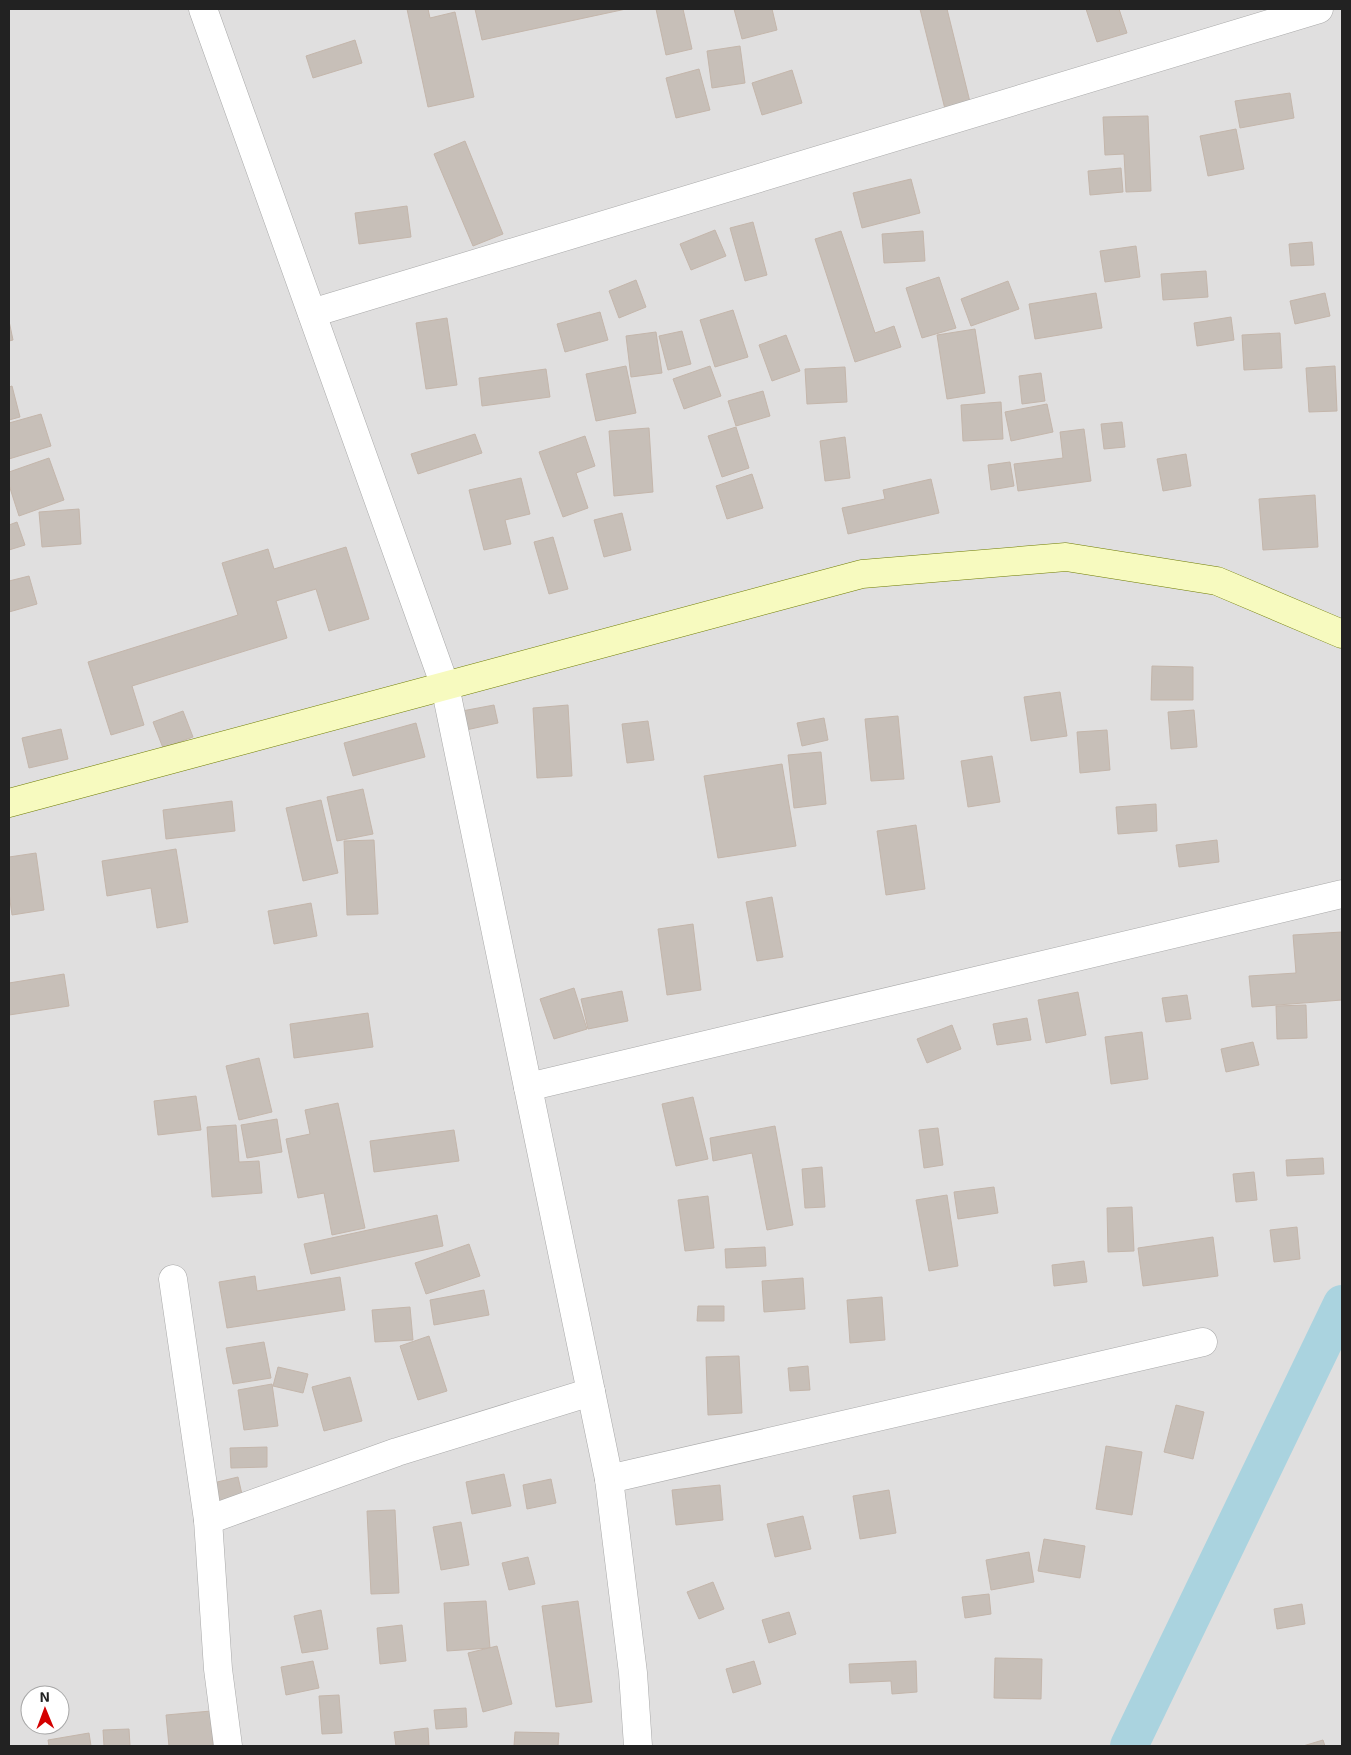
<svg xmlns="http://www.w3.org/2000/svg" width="1351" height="1755" font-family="'Exo 2',sans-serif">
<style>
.residential{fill:#e0dfdf;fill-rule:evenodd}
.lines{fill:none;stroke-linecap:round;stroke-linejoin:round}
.canal{stroke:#aad3df;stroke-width:38}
.building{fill:#c7bfb8;stroke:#c4b6ab}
.street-casing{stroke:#a9a9a9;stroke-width:29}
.secondary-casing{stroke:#707d05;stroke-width:29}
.street{stroke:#fff;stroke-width:28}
.secondary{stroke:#f7fabf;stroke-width:28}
</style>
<rect width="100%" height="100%" fill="#f2efe9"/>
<!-- residential -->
<path class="residential" d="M9 9H1342V1746H9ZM30 1695H60V1725H30Z"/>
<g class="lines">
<!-- canal -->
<path class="canal" d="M1129 1746 1342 1304"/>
</g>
<!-- building -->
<g class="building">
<path d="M407 9H428L430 18 455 12 474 97 428 107Z"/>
<path d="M475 9H626L482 40Z"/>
<path d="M656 9H683L692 49 666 55Z"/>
<path d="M734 9H772L777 30 742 39Z"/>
<path d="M920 9H947L972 110 947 117Z"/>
<path d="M1086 9H1119L1127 33 1097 42Z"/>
<path d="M355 40 362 63 313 78 306 56Z"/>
<path d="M740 46 745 83 712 88 707 51Z"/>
<path d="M699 69 710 110 676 118 666 78Z"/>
<path d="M792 70 802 103 762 115 752 83Z"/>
<path d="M1290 93 1294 118 1240 128 1235 101Z"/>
<path d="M1148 116 1151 191 1126 192 1124 154 1105 155 1103 117Z"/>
<path d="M1236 129 1244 169 1208 176 1200 136Z"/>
<path d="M465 141 503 234 473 246 434 154Z"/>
<path d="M1121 168 1123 192 1090 195 1088 171Z"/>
<path d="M911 179 920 213 862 228 853 193Z"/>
<path d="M407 206 411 237 359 244 355 213Z"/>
<path d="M753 222 767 275 745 281 730 228Z"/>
<path d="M715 230 726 256 691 270 680 244Z"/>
<path d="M841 231 875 333 894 326 901 347 855 362 815 239Z"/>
<path d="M923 231 925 261 884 263 882 234Z"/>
<path d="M1312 242 1314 265 1291 266 1289 244Z"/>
<path d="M1136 246 1140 277 1105 282 1100 251Z"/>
<path d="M1206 271 1208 297 1163 300 1161 274Z"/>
<path d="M939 277 956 328 922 338 906 288Z"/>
<path d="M636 280 646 307 619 318 609 291Z"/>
<path d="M1008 281 1019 309 971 326 961 299Z"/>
<path d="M1096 293 1102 328 1035 339 1029 304Z"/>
<path d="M1325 293 1330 316 1295 324 1290 301Z"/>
<path d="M733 310 748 357 715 367 700 320Z"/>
<path d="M600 312 608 340 565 352 557 324Z"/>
<path d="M1231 317 1234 340 1197 346 1194 323Z"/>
<path d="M447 318 457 385 426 389 416 323Z"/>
<path d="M9 321 13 340 9 341Z"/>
<path d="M975 329 985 393 947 399 937 335Z"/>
<path d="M682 331 691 364 668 370 659 336Z"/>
<path d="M656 332 662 373 631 377 626 336Z"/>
<path d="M1280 333 1282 368 1244 370 1242 335Z"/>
<path d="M786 335 800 371 772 381 759 345Z"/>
<path d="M626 366 636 413 596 421 586 374Z"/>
<path d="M710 366 721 396 684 409 673 379Z"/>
<path d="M1335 366 1337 411 1309 412 1306 368Z"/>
<path d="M845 367 847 402 807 404 805 369Z"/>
<path d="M546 369 550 397 482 406 479 378Z"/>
<path d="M1041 373 1045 401 1022 404 1019 376Z"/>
<path d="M12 386 20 417 9 420V387Z"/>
<path d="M763 391 770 416 736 426 728 401Z"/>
<path d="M1001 402 1003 439 963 441 961 405Z"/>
<path d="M1047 404 1053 432 1011 441 1005 412Z"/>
<path d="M41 414 51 446 9 459V423Z"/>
<path d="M1122 422 1125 447 1104 449 1101 424Z"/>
<path d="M736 427 749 468 722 477 708 436Z"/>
<path d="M649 428 653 492 614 496 609 431Z"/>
<path d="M1084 429 1091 481 1018 491 1014 464 1063 458 1060 432Z"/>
<path d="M475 434 482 453 418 474 411 454Z"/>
<path d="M585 436 595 466 576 473 588 508 563 517 539 452Z"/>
<path d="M845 437 850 478 825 481 820 441Z"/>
<path d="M1186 454 1191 486 1163 491 1157 459Z"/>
<path d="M49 458 64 500 19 516 9 485V472Z"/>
<path d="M1010 462 1014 486 991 490 988 465Z"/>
<path d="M752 474 763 508 727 519 716 486Z"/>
<path d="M521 478 530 514 505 520 511 544 484 550 469 490Z"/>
<path d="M931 479 939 513 848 534 842 508 885 499 883 490Z"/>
<path d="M1315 495 1318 547 1263 550 1259 499Z"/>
<path d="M79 509 81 544 42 547 39 512Z"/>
<path d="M622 513 631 550 604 557 594 520Z"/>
<path d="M17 522 25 545 9 550V525Z"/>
<path d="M553 537 568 589 549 594 534 542Z"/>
<path d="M346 547 369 619 329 631 316 589 276 601 287 638 132 686 144 725 111 735 88 662 238 615 222 563 268 549 274 569Z"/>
<path d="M29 576 37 604 9 612V581Z"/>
<path d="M1152 666 1193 667V700H1151Z"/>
<path d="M1060 692 1067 736 1031 741 1024 697Z"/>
<path d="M494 705 498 723 466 730 462 711Z"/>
<path d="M568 705 572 776 537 778 533 708Z"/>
<path d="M1194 710 1197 747 1171 749 1168 712Z"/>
<path d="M183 711 193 737 163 748 153 722Z"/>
<path d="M898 716 904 779 871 781 865 719Z"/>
<path d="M824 718 828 740 802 746 797 723Z"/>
<path d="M648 721 654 760 627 763 622 724Z"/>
<path d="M416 723 425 757 353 776 344 743Z"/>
<path d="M61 729 68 759 29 768 22 738Z"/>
<path d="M1107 730 1110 770 1080 773 1077 732Z"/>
<path d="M821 752 826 804 794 808 788 755Z"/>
<path d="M992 756 1000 802 968 807 961 761Z"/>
<path d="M782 764 796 846 718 858 704 776Z"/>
<path d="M363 789 373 834 337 841 327 797Z"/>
<path d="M321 800 338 873 303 881 286 808Z"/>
<path d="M232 801 235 831 166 839 163 810Z"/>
<path d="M1156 804 1157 831 1118 834 1116 807Z"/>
<path d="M916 825 925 889 886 895 877 831Z"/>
<path d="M374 840 378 914 347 915 344 841Z"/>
<path d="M1217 840 1219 862 1179 867 1176 845Z"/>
<path d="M176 849 188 922 157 928 151 888 107 896 102 861Z"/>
<path d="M36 853 44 910 12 915 9 893V857Z"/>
<path d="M772 897 783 957 757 961 746 902Z"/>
<path d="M311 903 317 936 274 944 268 911Z"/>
<path d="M693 924 701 990 667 995 658 929Z"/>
<path d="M1342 932V1000L1252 1007 1249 976 1296 973 1293 935Z"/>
<path d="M64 974 69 1006 9 1015V983Z"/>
<path d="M574 988 587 1029 554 1039 540 999Z"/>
<path d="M622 991 628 1021 588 1029 581 999Z"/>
<path d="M1078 992 1086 1035 1046 1043 1038 1000Z"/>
<path d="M1187 995 1191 1019 1166 1022 1162 998Z"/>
<path d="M1306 1005 1307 1038 1277 1039 1276 1006Z"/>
<path d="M368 1013 373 1047 294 1058 290 1024Z"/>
<path d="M1027 1018 1031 1040 997 1045 993 1024Z"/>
<path d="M952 1025 961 1049 927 1063 917 1039Z"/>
<path d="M1142 1032 1148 1079 1111 1084 1105 1037Z"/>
<path d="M1253 1042 1259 1065 1226 1072 1221 1049Z"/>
<path d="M259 1058 272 1112 239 1120 226 1066Z"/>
<path d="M196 1096 201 1130 158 1135 154 1101Z"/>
<path d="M693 1097 708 1159 676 1166 662 1104Z"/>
<path d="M338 1103 365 1228 332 1235 324 1193 298 1198 286 1139 310 1134 305 1110Z"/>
<path d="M277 1119 282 1152 247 1158 241 1125Z"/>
<path d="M236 1125 239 1162 259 1161 262 1193 212 1197 207 1127Z"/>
<path d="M775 1126 793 1225 767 1230 752 1153 713 1161 710 1138Z"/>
<path d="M938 1128 943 1165 924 1168 919 1130Z"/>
<path d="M454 1130 459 1161 374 1172 370 1141Z"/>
<path d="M1323 1158 1324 1174 1287 1176 1286 1160Z"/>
<path d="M822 1167 825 1207 805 1208 802 1169Z"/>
<path d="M1254 1172 1257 1200 1236 1202 1233 1174Z"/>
<path d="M994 1187 998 1213 958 1219 954 1192Z"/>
<path d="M947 1195 958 1266 929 1271 916 1200Z"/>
<path d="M708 1196 714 1248 685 1251 678 1200Z"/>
<path d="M1132 1207 1134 1251 1108 1252 1107 1208Z"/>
<path d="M437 1215 443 1246 311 1274 304 1244Z"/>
<path d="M1297 1227 1300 1259 1274 1262 1270 1230Z"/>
<path d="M1213 1237 1218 1276 1143 1286 1138 1248Z"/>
<path d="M469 1244 480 1276 426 1294 415 1263Z"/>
<path d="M765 1247 766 1266 726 1268 725 1249Z"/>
<path d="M1084 1261 1087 1282 1054 1286 1052 1265Z"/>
<path d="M255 1276 257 1291 340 1277 345 1310 227 1328 219 1282Z"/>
<path d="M803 1278 805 1309 764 1312 762 1281Z"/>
<path d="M484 1290 489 1315 434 1325 430 1300Z"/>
<path d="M882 1297 885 1340 850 1343 847 1300Z"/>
<path d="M698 1306H724V1321H697Z"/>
<path d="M410 1307 413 1340 375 1342 372 1310Z"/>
<path d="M429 1336 447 1391 418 1400 400 1346Z"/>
<path d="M264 1342 271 1378 233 1384 226 1348Z"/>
<path d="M739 1356 742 1413 708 1415 706 1357Z"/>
<path d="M808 1366 810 1390 790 1391 788 1368Z"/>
<path d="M278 1367 308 1374 303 1393 273 1386Z"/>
<path d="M350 1377 362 1421 324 1431 312 1387Z"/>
<path d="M272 1384 278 1426 244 1430 238 1390Z"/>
<path d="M1176 1405 1204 1412 1193 1459 1164 1452Z"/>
<path d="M1106 1446 1142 1452 1132 1515 1096 1509Z"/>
<path d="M267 1447V1467L231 1468 230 1448Z"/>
<path d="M504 1474 511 1506 472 1514 466 1482Z"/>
<path d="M238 1477 244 1503 216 1510 209 1484Z"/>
<path d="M551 1479 556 1503 527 1509 523 1485Z"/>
<path d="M720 1485 723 1520 676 1525 672 1490Z"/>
<path d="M889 1490 896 1533 860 1539 853 1496Z"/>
<path d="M395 1510 399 1593 371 1594 367 1511Z"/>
<path d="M803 1516 811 1549 775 1557 767 1524Z"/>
<path d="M461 1522 469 1565 441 1570 433 1527Z"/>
<path d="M1044 1539 1085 1546 1080 1578 1038 1571Z"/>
<path d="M1029 1552 1034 1582 991 1590 986 1560Z"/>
<path d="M528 1557 535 1584 509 1590 502 1563Z"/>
<path d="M713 1582 724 1609 699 1619 687 1592Z"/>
<path d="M989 1594 991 1614 965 1618 962 1597Z"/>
<path d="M486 1601 490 1648 447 1651 444 1603Z"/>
<path d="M578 1601 592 1702 556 1707 542 1606Z"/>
<path d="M1302 1604 1305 1624 1277 1629 1274 1609Z"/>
<path d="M321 1610 328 1649 302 1653 294 1616Z"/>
<path d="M789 1612 796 1634 769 1643 762 1620Z"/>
<path d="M402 1625 406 1661 380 1664 377 1628Z"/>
<path d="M497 1646 512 1704 483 1712 468 1653Z"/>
<path d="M995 1658 1042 1659 1041 1699 994 1698Z"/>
<path d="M313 1661 319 1688 286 1695 281 1667Z"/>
<path d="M754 1661 761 1684 733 1693 726 1669Z"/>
<path d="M916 1661 917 1692 892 1694 891 1681 850 1683 849 1664Z"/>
<path d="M339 1695 342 1733 322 1734 319 1696Z"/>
<path d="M466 1708 467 1727 436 1729 434 1710Z"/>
<path d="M211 1711 213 1746H169L166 1715Z"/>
<path d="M428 1728 429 1746H396L394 1732Z"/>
<path d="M129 1729 130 1746H104L103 1730Z"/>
<path d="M515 1732 559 1733 558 1746H514Z"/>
<path d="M89 1733 91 1746H49L48 1740Z"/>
<path d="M1323 1740 1325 1746H1303Z"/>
</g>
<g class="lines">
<!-- street casing -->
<g class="street-casing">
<g id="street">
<path d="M203 9 445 686 609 1479 633 1673 638 1746"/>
<path d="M312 313 1319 9"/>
<path d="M528 1087 1342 894"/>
<path d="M173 1279 208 1520 218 1669 228 1746"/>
<path d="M609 1479 1203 1342"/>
<path d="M208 1520 397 1452 591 1392"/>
</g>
</g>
<!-- secondary casing -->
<g class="secondary-casing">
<path id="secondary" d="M9 803 862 574 1066 557 1217 581 1342 634"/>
</g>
<!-- street -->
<use href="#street" class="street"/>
<!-- secondary -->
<use href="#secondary" class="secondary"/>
</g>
<!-- border -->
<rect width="1351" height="1755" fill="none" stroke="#222222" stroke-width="20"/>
<!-- north arrow -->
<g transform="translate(45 1710) rotate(359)"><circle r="24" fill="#ffffff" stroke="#a7a7a7"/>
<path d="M0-4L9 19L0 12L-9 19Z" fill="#d40000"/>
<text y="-8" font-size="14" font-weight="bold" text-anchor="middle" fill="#222222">N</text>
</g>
</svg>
